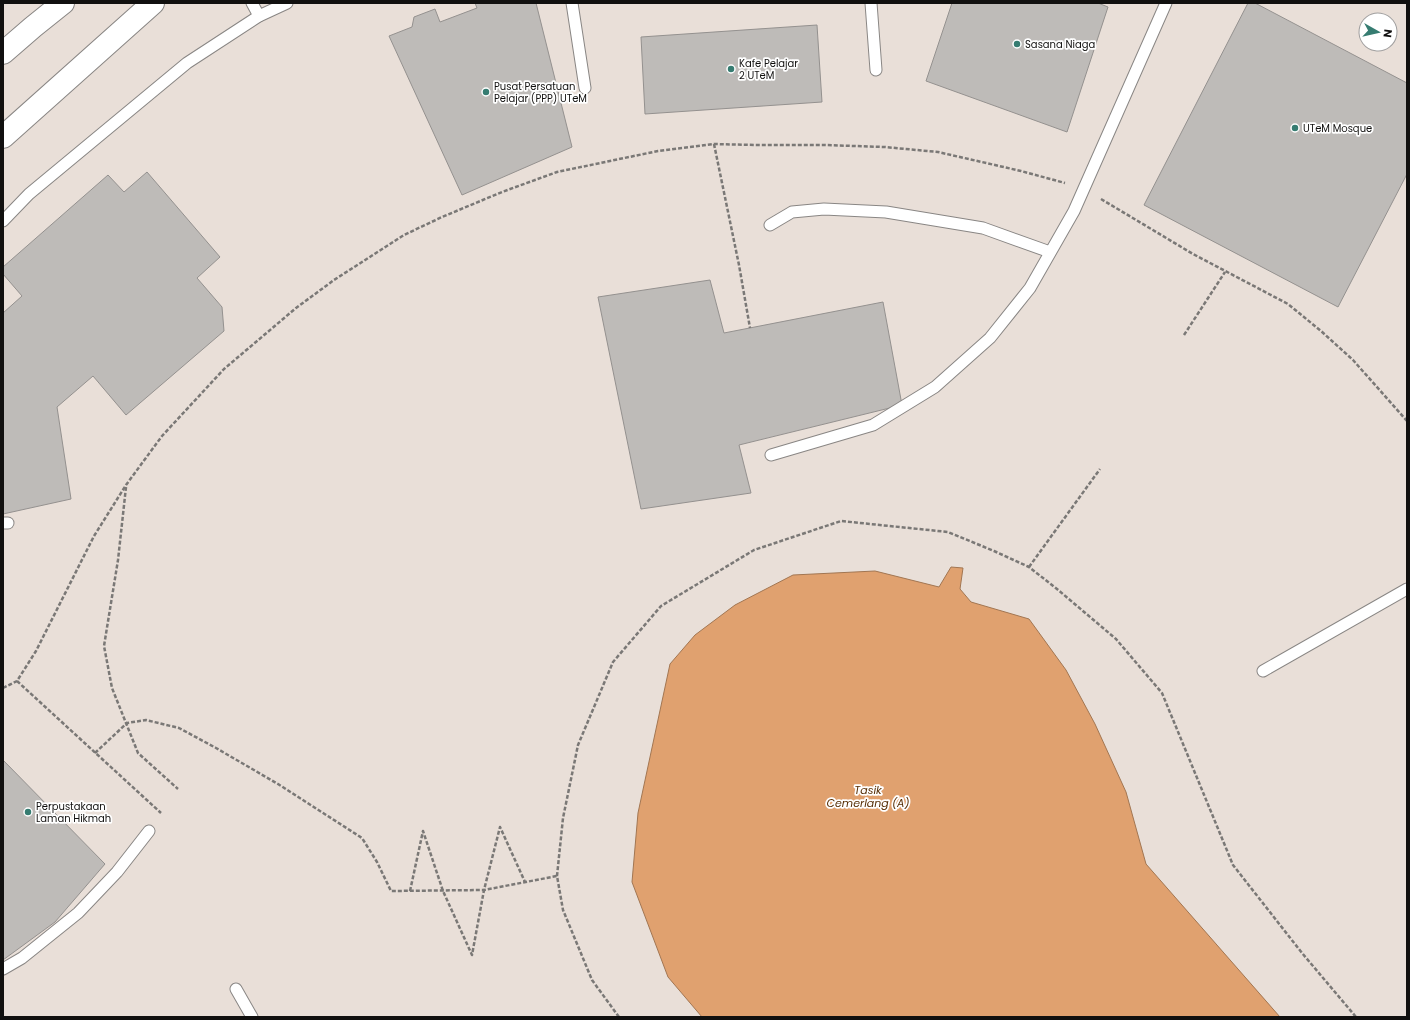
<svg xmlns="http://www.w3.org/2000/svg" width="1410" height="1020" font-family="Poppins,sans-serif">
<style>
.built{fill:#e9dfd8;fill-rule:evenodd}
.water{fill:#e0a16f;stroke:#a27652}
.building{fill:#bebbb8;stroke:#94918f}
.lines{fill:none;stroke-linecap:round;stroke-linejoin:round}
.service-casing{stroke:#898684;stroke-width:13}
.minor-casing{stroke:#898684;stroke-width:24}
.path{stroke:#7a7876;stroke-width:2.5;stroke-dasharray:4 2;stroke-linecap:butt}
.service{stroke:#fff;stroke-width:11}
.minor{stroke:#fff;stroke-width:22}
.poi-dot{fill:#367c71;stroke:#fff;stroke-width:1.5}
.labels{text-anchor:middle;dominant-baseline:central;stroke-width:3.5;stroke-linejoin:round;paint-order:stroke}
.poi-label{font-size:10px;fill:#11100f;stroke:#fff;text-anchor:start}
.water-label{font-size:11px;font-style:italic;fill:#562d04;stroke:#fff}
</style>
<rect width="100%" height="100%" fill="#efece9"/>
<!-- built -->
<path class="built" d="M3 3H1407V1017H3ZM1366 20H1390V44H1366Z"/>
<!-- water -->
<path class="water" d="M951 567 963 568 960 589 971 602 1029 619 1066 670 1095 724 1126 792 1146 864 1280 1017H702L668 977 632 882 638 813 670 664 695 635 735 605 793 575 875 571 939 587Z"/>
<!-- building -->
<g class="building">
<path d="M475 3H536L572 147 462 195 389 36 412 27 414 17 435 9 440 22 477 8Z"/>
<path d="M952 3H1098L1108 7 1067 132 926 81Z"/>
<path d="M1248 3H1255L1407 83V174L1338 307 1144 205Z"/>
<path d="M817 25 822 102 645 114 641 37Z"/>
<path d="M147 172 220 257 197 278 222 307 224 331 126 415 93 376 57 407 71 499 3 514V313L22 296 3 274V267L108 175 124 192Z"/>
<path d="M710 280 724 333 883 302 902 405 739 445 751 493 641 509 598 297Z"/>
<path d="M3 760 105 864 55 922 3 960Z"/>
</g>
<g class="lines">
<!-- service casing -->
<g class="service-casing">
<g id="service">
<path d="M252 3 259 16"/>
<path d="M572 3 585 88"/>
<path d="M871 3 876 70"/>
<path d="M3 221 29 194 187 63 259 16 287 3"/>
<path d="M770 225 792 212 824 209 886 212 983 228 1050 252"/>
<path d="M771 455 873 425 935 387 990 338 1030 288 1074 211 1166 3"/>
<path d="M3 523H8"/>
<path d="M1263 671 1407 589"/>
<path d="M3 969 22 958 78 913 117 872 149 831"/>
<path d="M236 989 252 1017"/>
</g>
</g>
<!-- minor casing -->
<g class="minor-casing">
<g id="minor">
<path d="M3 53 33 27 63 3"/>
<path d="M3 137 153 3"/>
</g>
</g>
<!-- path -->
<g class="path">
<path d="M714 144 739 265 750 328"/>
<path d="M1101 199 1193 254 1288 304 1321 331 1353 360 1407 421"/>
<path d="M1184 335 1225 272"/>
<path d="M126 487 118 560 104 646 112 688 138 753 178 789"/>
<path d="M1029 567 1100 469"/>
<path d="M17 681 161 813"/>
<path d="M3 688 17 681 36 651 94 536 126 485 162 436 224 369 296 308 334 280 404 235 442 217 502 192 557 172 658 151 714 144 756 145H824L885 147 938 152 1021 171 1065 183"/>
<path d="M95 753 127 723 146 720 179 728 216 748 278 784 362 838 377 862 391 891 484 890 557 876"/>
<path d="M410 891 423 831 443 891 472 955 484 890 500 827 525 882"/>
<path d="M619 1017 592 980 563 910 557 876 563 818 578 745 613 662 661 606 754 550 841 521 948 532 994 551 1029 567 1057 589 1116 639 1162 693 1233 865 1302 953 1356 1017"/>
</g>
<!-- service -->
<use href="#service" class="service"/>
<!-- minor -->
<use href="#minor" class="minor"/>
</g>
<!-- markers -->
<g class="poi-dot">
<circle cx="1017" cy="44" r="4"/>
<circle cx="731" cy="69" r="4"/>
<circle cx="486" cy="92" r="4"/>
<circle cx="1295" cy="128" r="4"/>
<circle cx="28" cy="812" r="4"/>
</g>
<g class="labels">
<!-- poi labels -->
<g class="poi-label">
<text x="1025" y="44">Sasana Niaga</text>
<text x="739" y="63">Kafe Pelajar<tspan x="739" dy="12">2 UTeM</tspan></text>
<text x="494" y="86">Pusat Persatuan<tspan x="494" dy="12">Pelajar (PPP) UTeM</tspan></text>
<text x="1303" y="128">UTeM Mosque</text>
<text x="36" y="806">Perpustakaan<tspan x="36" dy="12">Laman Hikmah</tspan></text>
</g>
<!-- water labels -->
<g class="water-label">
<text x="868" y="790">Tasik<tspan x="868" dy="13">Cemerlang (A)</tspan></text>
</g>
</g>
<!-- border -->
<rect width="1410" height="1020" fill="none" stroke="#11100f" stroke-width="8"/>
<!-- north arrow -->
<g transform="translate(1378 32) rotate(98)"><circle r="19" fill="#ffffff" stroke="#a09f9f"/>
<path d="M0-3L7 15L0 10L-7 15Z" fill="#367c71"/>
<text y="-6" font-size="11" font-weight="bold" text-anchor="middle" fill="#11100f">N</text>
</g>
</svg>
